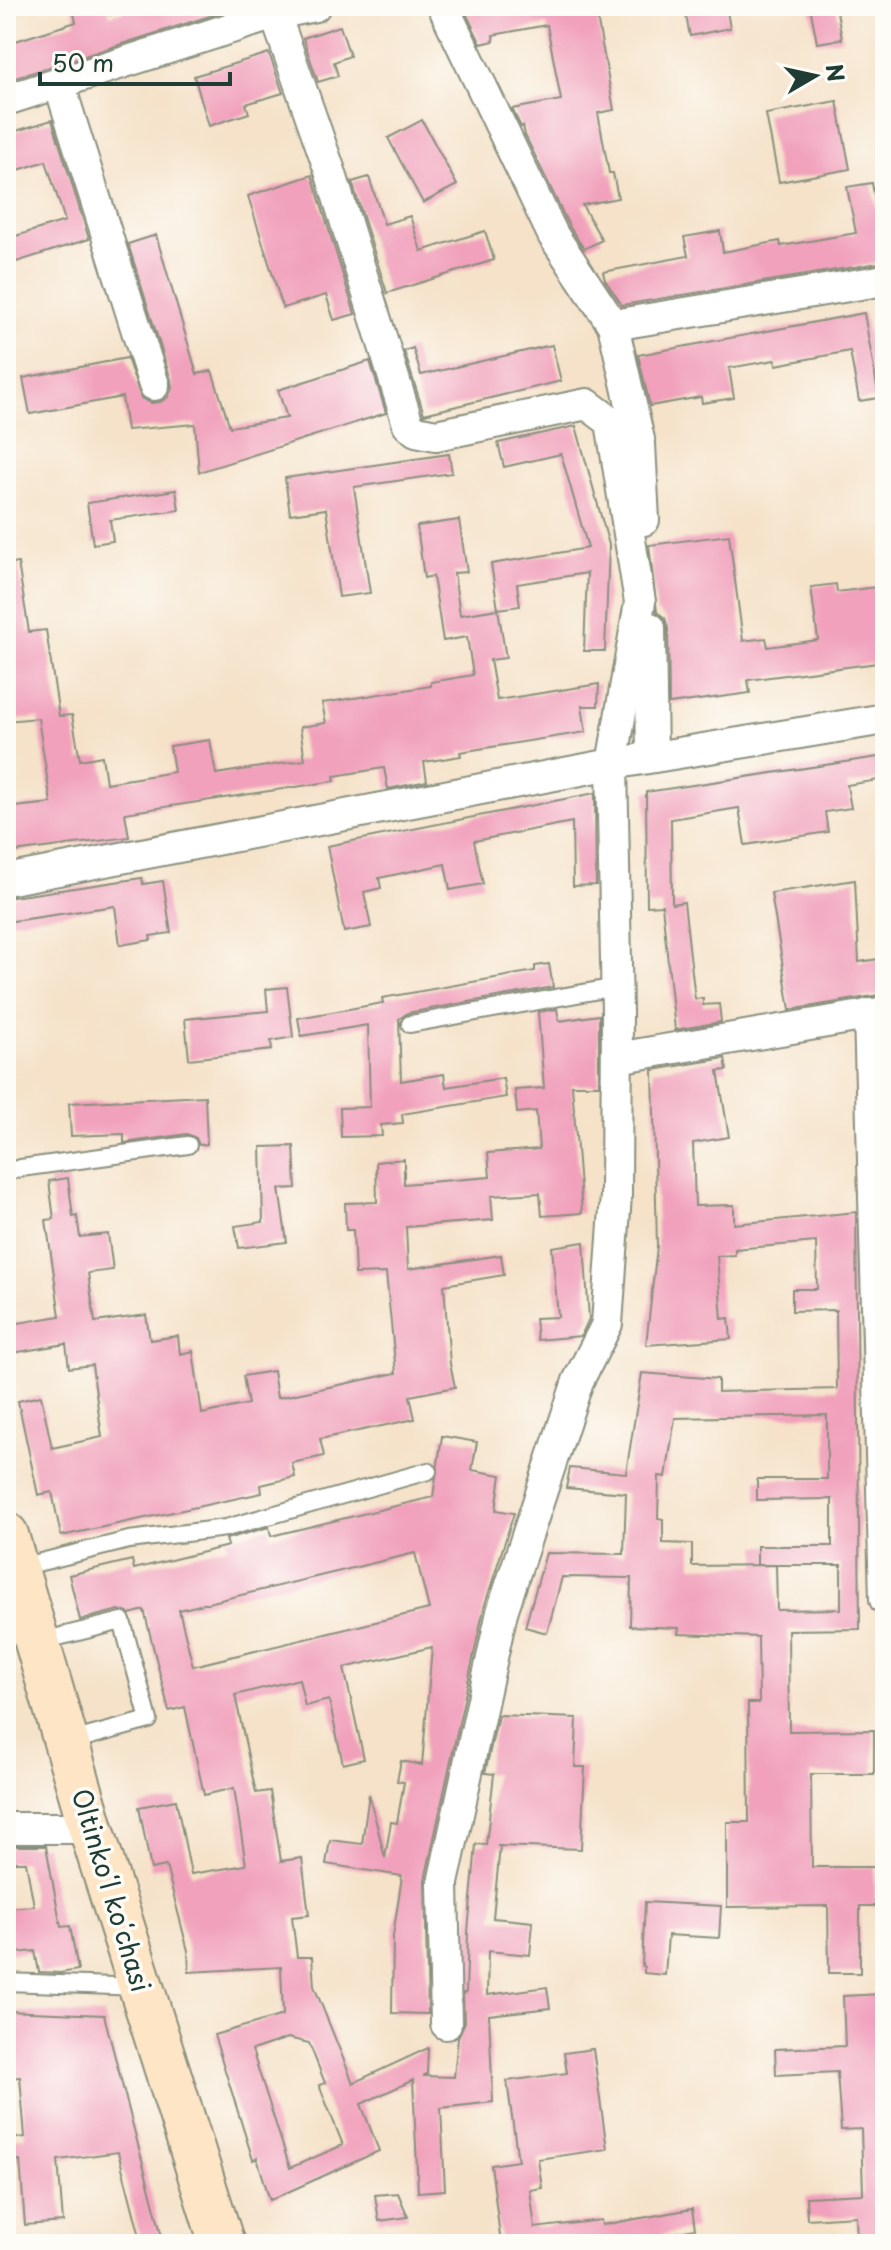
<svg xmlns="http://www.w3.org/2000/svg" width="891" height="2250" font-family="'Playpen Sans',sans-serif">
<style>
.building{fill:#f1a1bc;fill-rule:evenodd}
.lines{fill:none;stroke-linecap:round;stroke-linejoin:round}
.service-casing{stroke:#8a907e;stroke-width:20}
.minor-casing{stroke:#8a907e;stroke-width:34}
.secondary-casing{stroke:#8a907e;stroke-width:48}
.service{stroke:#fff;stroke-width:16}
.minor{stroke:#fff;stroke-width:30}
.secondary{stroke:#fee5c5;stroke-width:44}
.labels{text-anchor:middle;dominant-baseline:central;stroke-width:7;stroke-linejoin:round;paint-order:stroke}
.street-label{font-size:26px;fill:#1f3d34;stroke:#fdfcf7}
</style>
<rect width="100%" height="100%" fill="#fdfcf7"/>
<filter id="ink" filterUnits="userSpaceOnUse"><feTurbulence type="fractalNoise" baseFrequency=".0125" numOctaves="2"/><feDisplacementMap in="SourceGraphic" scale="16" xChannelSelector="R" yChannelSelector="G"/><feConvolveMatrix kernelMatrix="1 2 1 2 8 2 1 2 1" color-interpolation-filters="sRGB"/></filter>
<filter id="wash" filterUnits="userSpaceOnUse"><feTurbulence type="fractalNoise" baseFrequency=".006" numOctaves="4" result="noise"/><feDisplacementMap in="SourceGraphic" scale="32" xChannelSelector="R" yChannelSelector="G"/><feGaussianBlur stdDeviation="1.8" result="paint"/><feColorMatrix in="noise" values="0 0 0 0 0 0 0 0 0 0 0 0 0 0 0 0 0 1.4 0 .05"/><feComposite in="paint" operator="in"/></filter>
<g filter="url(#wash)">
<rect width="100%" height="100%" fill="#f5e2c9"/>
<g id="blocks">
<!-- building -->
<g class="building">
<path d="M72 6H108L110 15 139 6H241L6 81V44L76 22Z"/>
<path d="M503 6H595L614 110 598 113 609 173H613L618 198 582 205 602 240 584 249 569 226 525 135 523 126 521 127 512 109 561 100 547 25 493 35 494 41 481 44 466 13Z"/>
<path d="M684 6H726L730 28 690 36Z"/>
<path d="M810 6H836L842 39 817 43Z"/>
<path d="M340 26 350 56 334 62 338 76 318 82 303 38Z"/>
<path d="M269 53 283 93 246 104 249 113 209 126 194 76Z"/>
<path d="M837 101 850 169 779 182 766 114Z"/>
<path d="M52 120 89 239 10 264 6 239 65 221 46 161 6 174V134Z"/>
<path d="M422 120 457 185 423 203 388 138Z"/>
<path d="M312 175 355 314 334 320 326 295 283 308 248 196Z"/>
<path d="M369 177 384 224 410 216 421 251 485 231 494 260 387 293 352 182Z"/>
<path d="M872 183 880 228 885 227V262L622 305 605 280 603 272 688 256 684 237 720 231 723 252 780 241 781 246 856 233 847 187Z"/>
<path d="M156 235 197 374 212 371 230 427 287 418 278 390 370 361 386 413 199 472 195 424 127 430 122 397 30 414 23 378 127 358 141 398 151 403 160 402 168 397 172 388 171 380 128 244Z"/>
<path d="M864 313 879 398 859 401 850 351 776 365 775 360 729 368 734 398 702 403 701 397 650 406 638 355Z"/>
<path d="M552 345 561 381 424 414 404 351 413 348 421 375Z"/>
<path d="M576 426 609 545 605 651H584L587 573 517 584 520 606 498 609 491 564 588 548 561 454 504 467 498 443Z"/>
<path d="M449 454 452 473 354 487 370 593 339 597 326 509 290 514 285 478Z"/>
<path d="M176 490 179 510 110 520 113 541 93 544 87 503Z"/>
<path d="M459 520 467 572 454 573 460 615 498 609 506 658 490 660 497 700 599 684 598 706H582L586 732 460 752 461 756 424 762 427 781 388 789 384 768 334 776 335 781 125 813 129 837 6 853V808L51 803 38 718 6 721V564L18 563 29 632 46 630 59 716 72 715 80 760 102 756 106 783 174 772 170 746 210 740 216 774 305 760 300 727 326 723 322 703 431 686V682L473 675 467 637 443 641 433 576 424 578 417 526Z"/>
<path d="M729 535 743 641 766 638 768 647 818 640 811 587 836 584 837 592 885 586V662L748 680 750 693 669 704 668 628 665 618 657 612 649 545Z"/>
<path d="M885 756V779L847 785 851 808 825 812 828 832 745 845 739 808 671 819 672 904 684 902 695 999 703 998V1005L719 1004 721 1022 675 1030 662 905 647 906 646 792Z"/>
<path d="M595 793 596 885 573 886 572 822 474 841 483 884 450 890 445 864 379 878 381 888 364 892 371 927 344 932 327 846Z"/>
<path d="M142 878 143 884 163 881 171 933 150 936 151 940 120 945 115 906 6 922V898Z"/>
<path d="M855 880 859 962 885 958V994L790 1010 771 893Z"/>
<path d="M549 964 553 987 408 1013 399 1019 401 1081 444 1074 446 1087 503 1078 506 1097 402 1114 403 1123 381 1125 382 1136 341 1137 340 1108 370 1107 368 1025 301 1036 298 1018 383 1003 382 998 535 971V966Z"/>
<path d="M287 987 293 1037 271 1041 272 1050 189 1059 185 1019 268 1011 266 989Z"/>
<path d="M557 1009 559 1021 599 1015V1085H572L582 1213 542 1216 540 1193 491 1196 493 1220 406 1227 408 1269 501 1255 504 1275 444 1285 450 1364 455 1387 410 1396 415 1419 320 1439 324 1456 292 1463 295 1477 261 1485 262 1493 61 1536 52 1492 38 1495 18 1401 41 1396 52 1448 102 1437 92 1365 69 1368 66 1344 6 1354V1325L60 1316 46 1220 54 1219 49 1181 68 1178 73 1217 77 1216 80 1237 108 1234 113 1270 88 1273 95 1322 146 1315 150 1340 178 1336 180 1354 193 1351 202 1414 248 1404 243 1376 273 1371 277 1398 396 1373 386 1273 355 1274 353 1230H346L345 1203 377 1202 376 1162 404 1159V1184L490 1177 488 1153 539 1149 536 1111 517 1113 515 1090 544 1088 538 1012Z"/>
<path d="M725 1058 727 1070 718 1071 729 1137 693 1143 695 1206 734 1205V1224L856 1212 860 1629 788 1630 789 1731 874 1730V1774H811L812 1867H875V1906H860V1973H829L828 1906 727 1907V1822H749L748 1703H759L758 1637 678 1634 679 1628 630 1626 631 1578 562 1577 547 1633 525 1627 546 1553 624 1554 626 1493 566 1488 570 1468 626 1473 642 1373 718 1379V1392L837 1389 836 1310 792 1311V1289H817L816 1242 735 1249V1255L717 1256 722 1319 729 1318 731 1339 646 1345 657 1246 653 1070ZM827 1415V1479H757V1500L832 1499V1546H757V1565H841V1609L777 1610 776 1565 692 1566V1544L663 1543V1519L658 1518 659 1476 666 1477 675 1418Z"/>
<path d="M205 1096 207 1144 199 1145 196 1138 187 1134 124 1143V1134L71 1136 69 1103Z"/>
<path d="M294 1146 296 1188 279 1189 287 1242 239 1248 235 1226 263 1222 261 1147Z"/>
<path d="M584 1242 589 1319 581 1336 537 1340 535 1318 558 1317 552 1247Z"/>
<path d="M442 1436 477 1442 472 1470 501 1475 496 1510 514 1513 484 1608 425 1880 428 2014 392 2013 393 1936 402 1876 326 1864 330 1840 362 1844 369 1794 385 1858 391 1822 397 1823 404 1782 397 1781 401 1761 422 1765 432 1647 344 1668 364 1759 343 1764 329 1700 305 1706 299 1679 235 1695 256 1793 270 1791 281 1861 302 1858 309 1915 292 1917 297 1957H312L314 1986 353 2083 428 2048 427 2074 423 2076 454 2077 458 2037 464 2024 463 1993H466L468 1932 476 1844 486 1845 494 1774 485 1773 498 1715 577 1718 575 1767H585L581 1849 497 1846H500L493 1918 533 1922 530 1955 488 1951 487 1995 547 1987 550 2008 489 2015 493 2102 441 2108 445 2190 418 2192 413 2080 361 2104 379 2151 270 2200 257 2158 253 2160 214 2035 283 2015 281 1967 189 1972 188 1951 166 1866 151 1869 139 1807 176 1800 191 1874 246 1865 234 1788 204 1795 185 1707 169 1711 144 1610 130 1614 119 1610 80 1620 69 1575 132 1560 134 1569 228 1546 226 1539 269 1527 271 1536 433 1497ZM415 1553 429 1609 193 1666 179 1610ZM288 2038 309 2043 325 2083 319 2085 343 2145 290 2168 252 2050Z"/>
<path d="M6 1846H46L61 1927 70 1926 78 1970 60 1973 39 1972 35 1951 6 1954V1908L34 1906 26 1862H6Z"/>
<path d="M645 1902 721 1906 719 1938 668 1935 665 1975 644 1973V1967L642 1966Z"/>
<path d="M882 1994 885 2055V2244H857L856 2216 807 2219 806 2197 863 2194 861 2129 841 2130 837 2072 776 2075 775 2049 845 2046 843 1996Z"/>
<path d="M6 2011 104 2015 164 2244H142L118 2152 58 2160 63 2222 25 2225 20 2160 6 2161V2139L25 2137 20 2077 6 2078Z"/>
<path d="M593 2049 607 2149 538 2159 542 2188 530 2190 535 2228 601 2220 602 2225 692 2209 695 2229 613 2244H501L491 2165 518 2161 507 2081 567 2073 564 2053Z"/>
<path d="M398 2193 408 2217 379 2221 375 2195Z"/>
</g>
</g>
</g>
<g filter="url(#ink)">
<use href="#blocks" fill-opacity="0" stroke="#8a907e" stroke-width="2"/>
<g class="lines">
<!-- service casing -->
<g class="service-casing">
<g id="service">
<path d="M410 1024 616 987"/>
<path d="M6 1172 21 1168 188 1145"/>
<path d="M17 1568 129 1540 226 1528 428 1471"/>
<path d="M38 1642 122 1621 149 1720 68 1742"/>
<path d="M6 1982 140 1987"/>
</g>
</g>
<!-- minor casing -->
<g class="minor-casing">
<g id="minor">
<path d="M443 6 553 235 613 325 885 280"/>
<path d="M275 14 330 171 408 424 416 431 436 435 587 404 611 422 640 602 612 764 617 1012 616 1195 607 1324 578 1381 502 1612 443 1883 446 2024"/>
<path d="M59 83 154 385"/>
<path d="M6 100 275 14 315 6"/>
<path d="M613 325 640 444 644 520"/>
<path d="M650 628 652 757"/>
<path d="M6 880 612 764 885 719"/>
<path d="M869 1014 885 1599"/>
<path d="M617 1058 885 1012"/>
<path d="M6 1828H91"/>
</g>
</g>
<!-- secondary casing -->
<g class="secondary-casing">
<path id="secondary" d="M6 1535 91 1828 222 2244"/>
</g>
<!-- service -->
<use href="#service" class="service"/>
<!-- minor -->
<use href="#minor" class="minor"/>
<!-- secondary -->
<use href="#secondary" class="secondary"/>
</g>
</g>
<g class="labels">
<!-- street labels -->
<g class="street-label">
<text transform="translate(112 1890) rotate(73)">Oltinkoʻl koʻchasi</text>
</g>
</g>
<!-- margin -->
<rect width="891" height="2250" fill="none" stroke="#fdfcf7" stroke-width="32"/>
<!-- north arrow -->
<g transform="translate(815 76) rotate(81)" stroke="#fdfcf7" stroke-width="6" paint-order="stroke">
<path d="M0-6L14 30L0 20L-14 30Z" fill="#1f3d34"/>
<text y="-12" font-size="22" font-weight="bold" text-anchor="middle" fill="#1f3d34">N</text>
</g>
<!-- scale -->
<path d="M40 72v12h190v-12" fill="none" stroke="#1f3d34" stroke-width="4"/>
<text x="52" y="72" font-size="24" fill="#1f3d34" stroke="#fdfcf7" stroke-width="6" paint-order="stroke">50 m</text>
</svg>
